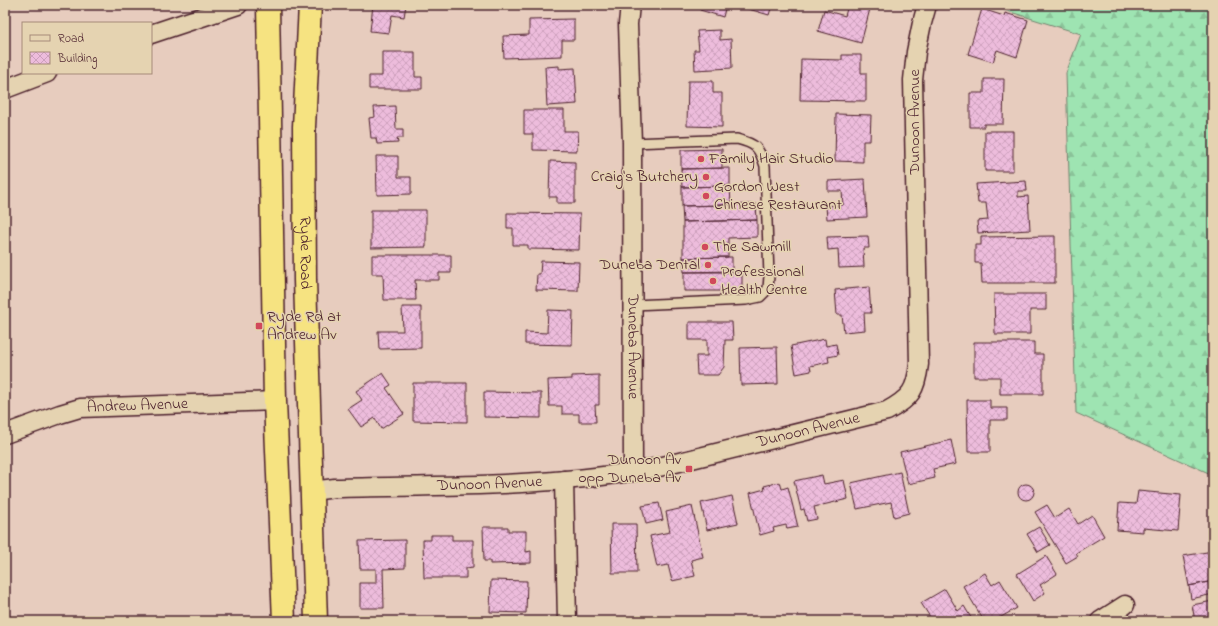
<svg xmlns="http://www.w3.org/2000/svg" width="1218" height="626" viewBox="0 0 1218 626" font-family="'Indie Flower',sans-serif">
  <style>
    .forest { fill: url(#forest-firs); stroke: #74826e }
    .building { fill: url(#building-cross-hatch); stroke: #4a1f2b }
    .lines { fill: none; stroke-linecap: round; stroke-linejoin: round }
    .lane-casing { stroke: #4a1f2b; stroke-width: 12 }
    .street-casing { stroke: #4a1f2b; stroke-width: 21 }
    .highway-casing { stroke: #4a1f2b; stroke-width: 25 }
    .lane { stroke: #e5d3b1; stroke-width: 9 }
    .street { stroke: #e5d3b1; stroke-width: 18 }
    .highway { stroke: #f6e381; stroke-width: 22 }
    .poi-dot { fill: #d1495b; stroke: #e5d3b1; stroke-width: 1.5 }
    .labels { text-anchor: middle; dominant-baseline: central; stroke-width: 3; stroke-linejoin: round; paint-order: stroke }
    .street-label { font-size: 16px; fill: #4a1f2b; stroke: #e5d3b1 }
    .poi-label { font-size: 16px; fill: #4a1f2b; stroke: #e5d3b1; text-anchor: start }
  </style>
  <defs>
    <pattern id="forest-firs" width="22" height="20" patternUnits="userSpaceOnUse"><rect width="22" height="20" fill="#9ee4b2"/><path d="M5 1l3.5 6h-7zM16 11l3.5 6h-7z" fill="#8ac399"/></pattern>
    <pattern id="building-cross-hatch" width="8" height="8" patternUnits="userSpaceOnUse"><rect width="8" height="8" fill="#edbcdc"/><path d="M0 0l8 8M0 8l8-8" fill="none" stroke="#cda1bd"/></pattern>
  </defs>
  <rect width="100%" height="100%" fill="#e7ccbe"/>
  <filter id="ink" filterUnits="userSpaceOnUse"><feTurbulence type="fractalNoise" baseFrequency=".025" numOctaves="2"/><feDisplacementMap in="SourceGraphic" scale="8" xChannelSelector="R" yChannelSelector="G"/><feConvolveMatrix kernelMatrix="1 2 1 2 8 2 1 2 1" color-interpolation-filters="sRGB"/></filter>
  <g filter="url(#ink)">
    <!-- forest -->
    <path class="forest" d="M988,5H1213V475L1076,413L1066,73L1081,34Z"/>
    <!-- building -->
    <path class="building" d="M373,5H406L404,17L392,15L389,33L370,31Z
      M702,5H726L723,17L700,10Z
      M735,5H772L769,15Z
      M848,5H871L861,43L818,31L824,10L845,16Z
      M982,9L1004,16L1005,13L1028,20L1017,57L997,50L993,62L968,54Z
      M574,19V40H562V56L504,58L503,36L529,35V20Z
      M720,30V40L731,39L732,68L695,70L694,50H699L697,31Z
      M382,52H415V77H422V89H369V76H382Z
      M842,55H861V73H866V101L800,100L801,59L842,60Z
      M559,66V69L575,68L577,104L547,106L545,67Z
      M984,79H1004L1003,124H984V127H970V93H984Z
      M688,81H713V93H722V127L687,126Z
      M395,106L396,129H403V138H397L398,143L377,144L376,138H371L369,118L375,117L374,107Z
      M524,110H564V131H578L577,151L533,150V134H524Z
      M836,114L871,115L870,141H863V162L835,161Z
      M985,131H1013V171H985Z
      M722,149V168L681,169V150Z
      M376,156H398V177H411V194L377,195Z
      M550,161L575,162V203H557V197H549Z
      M730,168V186L682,187L681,169Z
      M865,179L867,217L827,219L826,206L843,205L842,191H828V181Z
      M1026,181L1027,191H1018V197L1028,196L1030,230L978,233L977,221L988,220L986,203H978L976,184Z
      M730,186L731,205L682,206V187Z
      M756,204L757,220L683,222L682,206Z
      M371,210H426V247L371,248Z
      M507,213L580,214L579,250L528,249V245H513V228H507Z
      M757,220V237L728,238V257L683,258V222Z
      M868,236L869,248H863L864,267L839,268L838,249L828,250L827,237Z
      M1055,236V283H982L981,263H975V245H981V237Z
      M372,255H451V273H439V280H415L416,300H384L383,274H372Z
      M728,257H732V271L684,272L683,258Z
      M541,261L579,262L578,291L536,290L537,274H540Z
      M684,272H742V291H684Z
      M869,287L871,313H864L865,330L844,332L842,315H837L835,290Z
      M994,294H1046V310H1030V334H995Z
      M402,307H421V348L379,349L378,331H403Z
      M548,310L573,311L572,345L525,344V332L547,333Z
      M689,322H732L733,340H725L724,367L718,375H697L696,356H707V340H689Z
      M825,339L826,346L836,344L838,355L828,357L829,362L810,366L811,371L796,374L791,346Z
      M974,342H1034V354H1043V394H1000V377H974Z
      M777,347L778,384L741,385L740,348Z
      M383,373L391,385L386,388L404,414L381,429L375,418L361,427L348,409L362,400L356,391Z
      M599,375V405H595L596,422H579V414H562V406H549L548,380L572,379V376Z
      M413,383H467V422L413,421Z
      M484,392L541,393V418L484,417Z
      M967,400H990V408H1007V420H990V452H968Z
      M951,440L956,464L933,469L935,478L908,484L900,452Z
      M900,472L909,513L894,517L891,502L857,509L851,483Z
      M822,475L824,484L844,480L848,499L814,507L817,519L807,521L804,509L801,510L794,481Z
      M780,482L782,489L788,487L798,527L787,529L786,525L773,528L774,531L760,535L750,493L765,489L764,486Z
      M1018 492a8 8 0 1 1 16 0a8 8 0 1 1-16 0Z
      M1138,491L1181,495L1178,531L1143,528V532L1117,530L1119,503L1136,504Z
      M732,496L738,523L707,530L701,503Z
      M659,503L663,520L646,524L642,506Z
      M1047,505L1055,518L1069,509L1078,524L1092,515L1104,536L1076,553L1078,556L1066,563L1035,512Z
      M692,506L703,557L691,560L695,576L672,581L668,565L657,567L650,536L670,532L666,512Z
      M611,524H636L637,573H612Z
      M483,527H508V531H526V552L531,551V563L490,564V561H484Z
      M1039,527L1050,545L1038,552L1027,534Z
      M431,535H452V540H473V567L466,568V578H424L423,540H431Z
      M405,540V568L383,569L384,608H360V583H376V569H360L359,541Z
      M1213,551V581L1189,586L1183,556Z
      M1046,556L1057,574L1040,585L1045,593L1033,601L1017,574Z
      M985,573L992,585L1000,580L1017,608L994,621H984L963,586Z
      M491,580L527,581L526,613L490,612Z
      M1213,581V594L1191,599L1189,586Z
      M945,589L958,611L964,606L973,621H931L932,620L921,603Z
      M1213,601V621H1195L1192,605Z"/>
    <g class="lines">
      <!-- lane casing -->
      <g class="lane-casing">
        <path id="lane" d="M632,143L737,139C756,144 759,147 765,166L769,276L768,289L760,297L746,300L633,305"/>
      </g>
      <!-- street casing -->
      <g class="street-casing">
        <g id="street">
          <path id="s1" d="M630,5L628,24L632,143L633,472"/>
          <path d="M151,34L238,5"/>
          <path d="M5,89L47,73"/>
          <path id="s2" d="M5,434L60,414L80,408L275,401"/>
          <path d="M564,480L567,621"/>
          <path id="s3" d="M312,491L335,488C443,485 553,488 659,467L887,411C911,398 916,390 919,364L913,80L916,52L922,23L927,5"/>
          <path d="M1100,621L1125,605"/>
        </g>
      </g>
      <!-- highway casing -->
      <g class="highway-casing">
        <g id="highway">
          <path d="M268,5L275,401L284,621"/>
          <path id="s4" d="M310,5L304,127L305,280L316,621"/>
        </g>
      </g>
      <!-- lane -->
      <use href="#lane" class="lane"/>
      <!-- street -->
      <use href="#street" class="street"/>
      <!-- highway -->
      <use href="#highway" class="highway"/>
    </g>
  </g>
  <!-- markers -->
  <g class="poi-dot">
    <circle cx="701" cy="159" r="4"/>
    <circle cx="706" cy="177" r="4"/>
    <circle cx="706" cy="196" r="4"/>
    <circle cx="705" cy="247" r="4"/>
    <circle cx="708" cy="265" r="4"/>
    <circle cx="713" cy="281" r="4"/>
    <rect x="255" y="322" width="8" height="8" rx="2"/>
    <rect x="685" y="465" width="8" height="8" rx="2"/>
  </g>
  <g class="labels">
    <!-- street labels -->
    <g class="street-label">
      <text transform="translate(915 122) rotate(-90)">Dunoon Avenue</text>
      <text stroke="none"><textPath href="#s4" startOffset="248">Ryde Road</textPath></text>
      <text stroke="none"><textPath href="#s1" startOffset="342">Duneba Avenue</textPath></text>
      <text stroke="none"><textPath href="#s2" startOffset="137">Andrew Avenue</textPath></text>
      <text stroke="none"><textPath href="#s3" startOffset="502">Dunoon Avenue</textPath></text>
      <text stroke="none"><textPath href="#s3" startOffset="178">Dunoon Avenue</textPath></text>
    </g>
    <!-- poi labels -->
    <g class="poi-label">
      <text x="709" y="159">Family Hair Studio</text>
      <text x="698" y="177" text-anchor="end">Craig's Butchery</text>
      <text x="714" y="187">Gordon West<tspan x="714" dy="18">Chinese Restaurant</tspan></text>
      <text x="713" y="247">The Sawmill</text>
      <text x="700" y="265" text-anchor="end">Duneba Dental</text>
      <text x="721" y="272">Professional<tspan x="721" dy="18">Health Centre</tspan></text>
      <text x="267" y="317">Ryde Rd at<tspan x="267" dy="18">Andrew Av</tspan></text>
      <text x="681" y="460" text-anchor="end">Dunoon Av<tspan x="681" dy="18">opp Duneba Av</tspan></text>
    </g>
  </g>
  <!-- margin -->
  <rect width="1218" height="626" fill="none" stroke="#e5d3b1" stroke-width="20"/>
  <rect x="10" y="10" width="1198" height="606" fill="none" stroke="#4a1f2b" stroke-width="1.5" filter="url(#ink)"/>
  <!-- legend -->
  <rect x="22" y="22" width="130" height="52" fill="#e5d3b1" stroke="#a78b7b"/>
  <rect x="30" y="35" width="20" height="6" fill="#e5d3b1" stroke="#a78b7b"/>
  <text x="58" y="42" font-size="12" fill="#4a1f2b">Road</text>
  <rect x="30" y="52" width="20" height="12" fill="url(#building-cross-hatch)" stroke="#a78b7b"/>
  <text x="58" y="62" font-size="12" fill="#4a1f2b">Building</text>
</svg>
